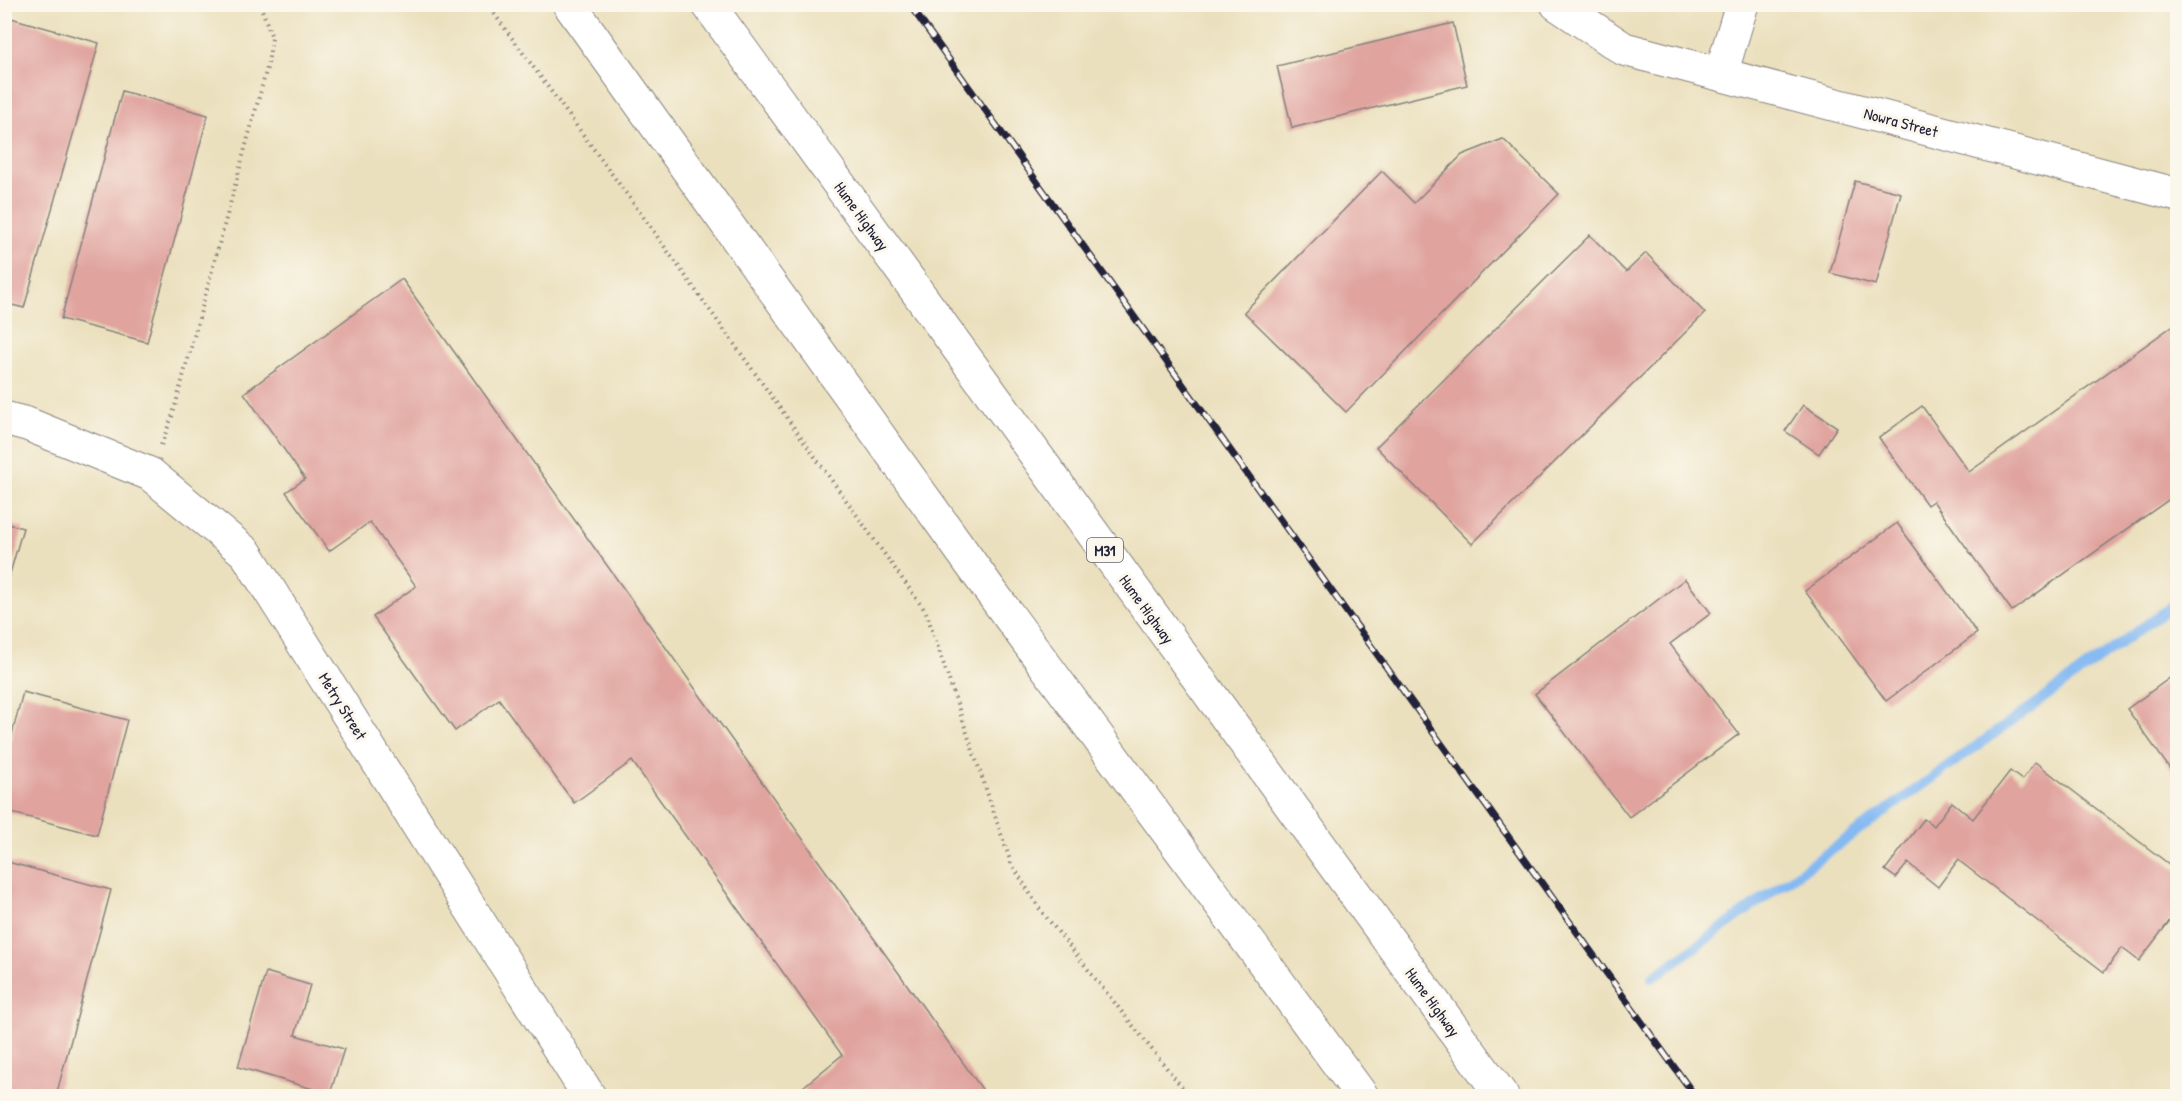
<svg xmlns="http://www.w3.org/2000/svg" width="2182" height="1101" viewBox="0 0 2182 1101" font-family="'Patrick Hand',sans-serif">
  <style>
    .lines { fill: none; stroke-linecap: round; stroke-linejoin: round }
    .stream { stroke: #84b9f2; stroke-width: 10 }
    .building { fill: #e0a39e }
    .minor-casing { stroke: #86817c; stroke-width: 35 }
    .motorway-casing { stroke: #86817c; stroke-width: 35 }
    .path { stroke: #86817c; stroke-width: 4; stroke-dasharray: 1.5 4.5; stroke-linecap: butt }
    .minor { stroke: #fff; stroke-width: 33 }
    .motorway { stroke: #fff; stroke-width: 33 }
    .rail-casing { stroke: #22223b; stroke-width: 7 }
    .rail { stroke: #fbf7ec; stroke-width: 4.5; stroke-dasharray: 14; stroke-linecap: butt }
    .labels { text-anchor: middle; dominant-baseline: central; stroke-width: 6; stroke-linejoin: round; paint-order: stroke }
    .shield { fill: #fbf7ec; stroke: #636270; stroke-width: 1.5 }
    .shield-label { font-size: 15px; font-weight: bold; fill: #22223b }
    .street-label { font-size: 16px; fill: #22223b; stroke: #fbf7ec }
  </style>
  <rect width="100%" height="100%" fill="#fbf7ec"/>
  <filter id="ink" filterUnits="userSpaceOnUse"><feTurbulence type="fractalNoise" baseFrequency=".0167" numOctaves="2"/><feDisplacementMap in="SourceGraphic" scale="12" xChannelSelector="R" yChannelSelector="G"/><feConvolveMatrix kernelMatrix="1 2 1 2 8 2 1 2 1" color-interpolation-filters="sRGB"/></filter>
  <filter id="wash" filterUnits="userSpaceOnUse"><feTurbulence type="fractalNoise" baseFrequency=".008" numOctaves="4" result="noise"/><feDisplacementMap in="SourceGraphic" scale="24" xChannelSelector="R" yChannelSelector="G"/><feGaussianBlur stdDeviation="1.35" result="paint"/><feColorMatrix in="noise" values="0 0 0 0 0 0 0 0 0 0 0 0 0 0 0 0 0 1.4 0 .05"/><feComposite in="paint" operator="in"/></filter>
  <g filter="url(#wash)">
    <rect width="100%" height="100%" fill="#ebe0be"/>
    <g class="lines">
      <!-- stream -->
      <path class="stream" d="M1652,978L2178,602"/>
    </g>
    <g id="blocks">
      <!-- building -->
      <path class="building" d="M4,16L99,43L24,308L4,303Z
        M1453,23L1467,85L1292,128L1277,66Z
        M122,91L208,115L147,342L61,319Z
        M1503,139L1559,194L1346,412L1244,312L1382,171L1414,203L1462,155Z
        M1855,181L1901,193L1876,285L1830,273Z
        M1590,235L1626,272L1646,253L1705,313L1472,544L1376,447Z
        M402,279L918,1000L987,1096H810L803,1087L842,1055L632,761L574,803L499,699L455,731L373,617L416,586L370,522L329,551L286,492L305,479L244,393Z
        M2178,322V493L2012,611L1933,501L1927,505L1879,438L1922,406L1969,472Z
        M1803,405L1837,427L1819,454L1785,431Z
        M4,523L23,528L5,591L4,590Z
        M1897,523L1977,633L1886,701L1805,591Z
        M1685,579L1711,613L1670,644L1739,734L1629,817L1535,694Z
        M2178,672V780L2127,709Z
        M23,692L127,720L97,835L4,811V765Z
        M2035,762L2178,871V910L2139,961L2122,948L2104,972L1958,860L1938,887L1908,863L1896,878L1885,870L1924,819L1934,826L1952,802L1973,819L2010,771L2022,780Z
        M4,861L111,890L56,1096H4Z
        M266,972L310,985L295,1035L344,1049L330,1094L238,1067Z"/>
    </g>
  </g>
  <g filter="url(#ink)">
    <use href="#blocks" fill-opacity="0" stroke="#86817c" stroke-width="1.5"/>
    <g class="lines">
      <!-- minor casing -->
      <g class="minor-casing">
        <path id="minor" d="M1557,4L1624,49L2178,195
          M1721,74L1742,4
          M4,418L27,424L150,474L246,553L589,1096"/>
      </g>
      <!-- motorway casing -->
      <g class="motorway-casing">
        <path id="motorway" d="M569,4L989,589L1362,1096
          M708,4L1502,1096"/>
      </g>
      <!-- path -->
      <path class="path" d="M487,4L631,200L926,612L1011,863L1039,908L1189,1096
        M161,445L173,414L268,64L272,38L260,4"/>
      <!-- minor -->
      <use href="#minor" class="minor"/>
      <!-- motorway -->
      <use href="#motorway" class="motorway"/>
      <!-- rail casing -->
      <g class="rail-casing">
        <path id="rail" d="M909,4L1695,1096"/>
      </g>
      <!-- rail -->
      <use href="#rail" class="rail"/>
    </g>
  </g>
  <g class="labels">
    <!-- shield labels -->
    <rect class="shield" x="1087" y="538" width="36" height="24" rx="4.5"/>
    <g class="shield-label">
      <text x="1105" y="550">M31</text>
    </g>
    <!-- street labels -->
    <g class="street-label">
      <text transform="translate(1901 122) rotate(15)">Nowra Street</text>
      <text transform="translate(862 216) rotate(54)">Hume Highway</text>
      <text transform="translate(1147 609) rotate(54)">Hume Highway</text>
      <text transform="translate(343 706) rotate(58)">Metry Street</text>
      <text transform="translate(1433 1002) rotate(54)">Hume Highway</text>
    </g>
  </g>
  <!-- margin -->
  <rect width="2182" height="1101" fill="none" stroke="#fbf7ec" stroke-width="24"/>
</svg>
